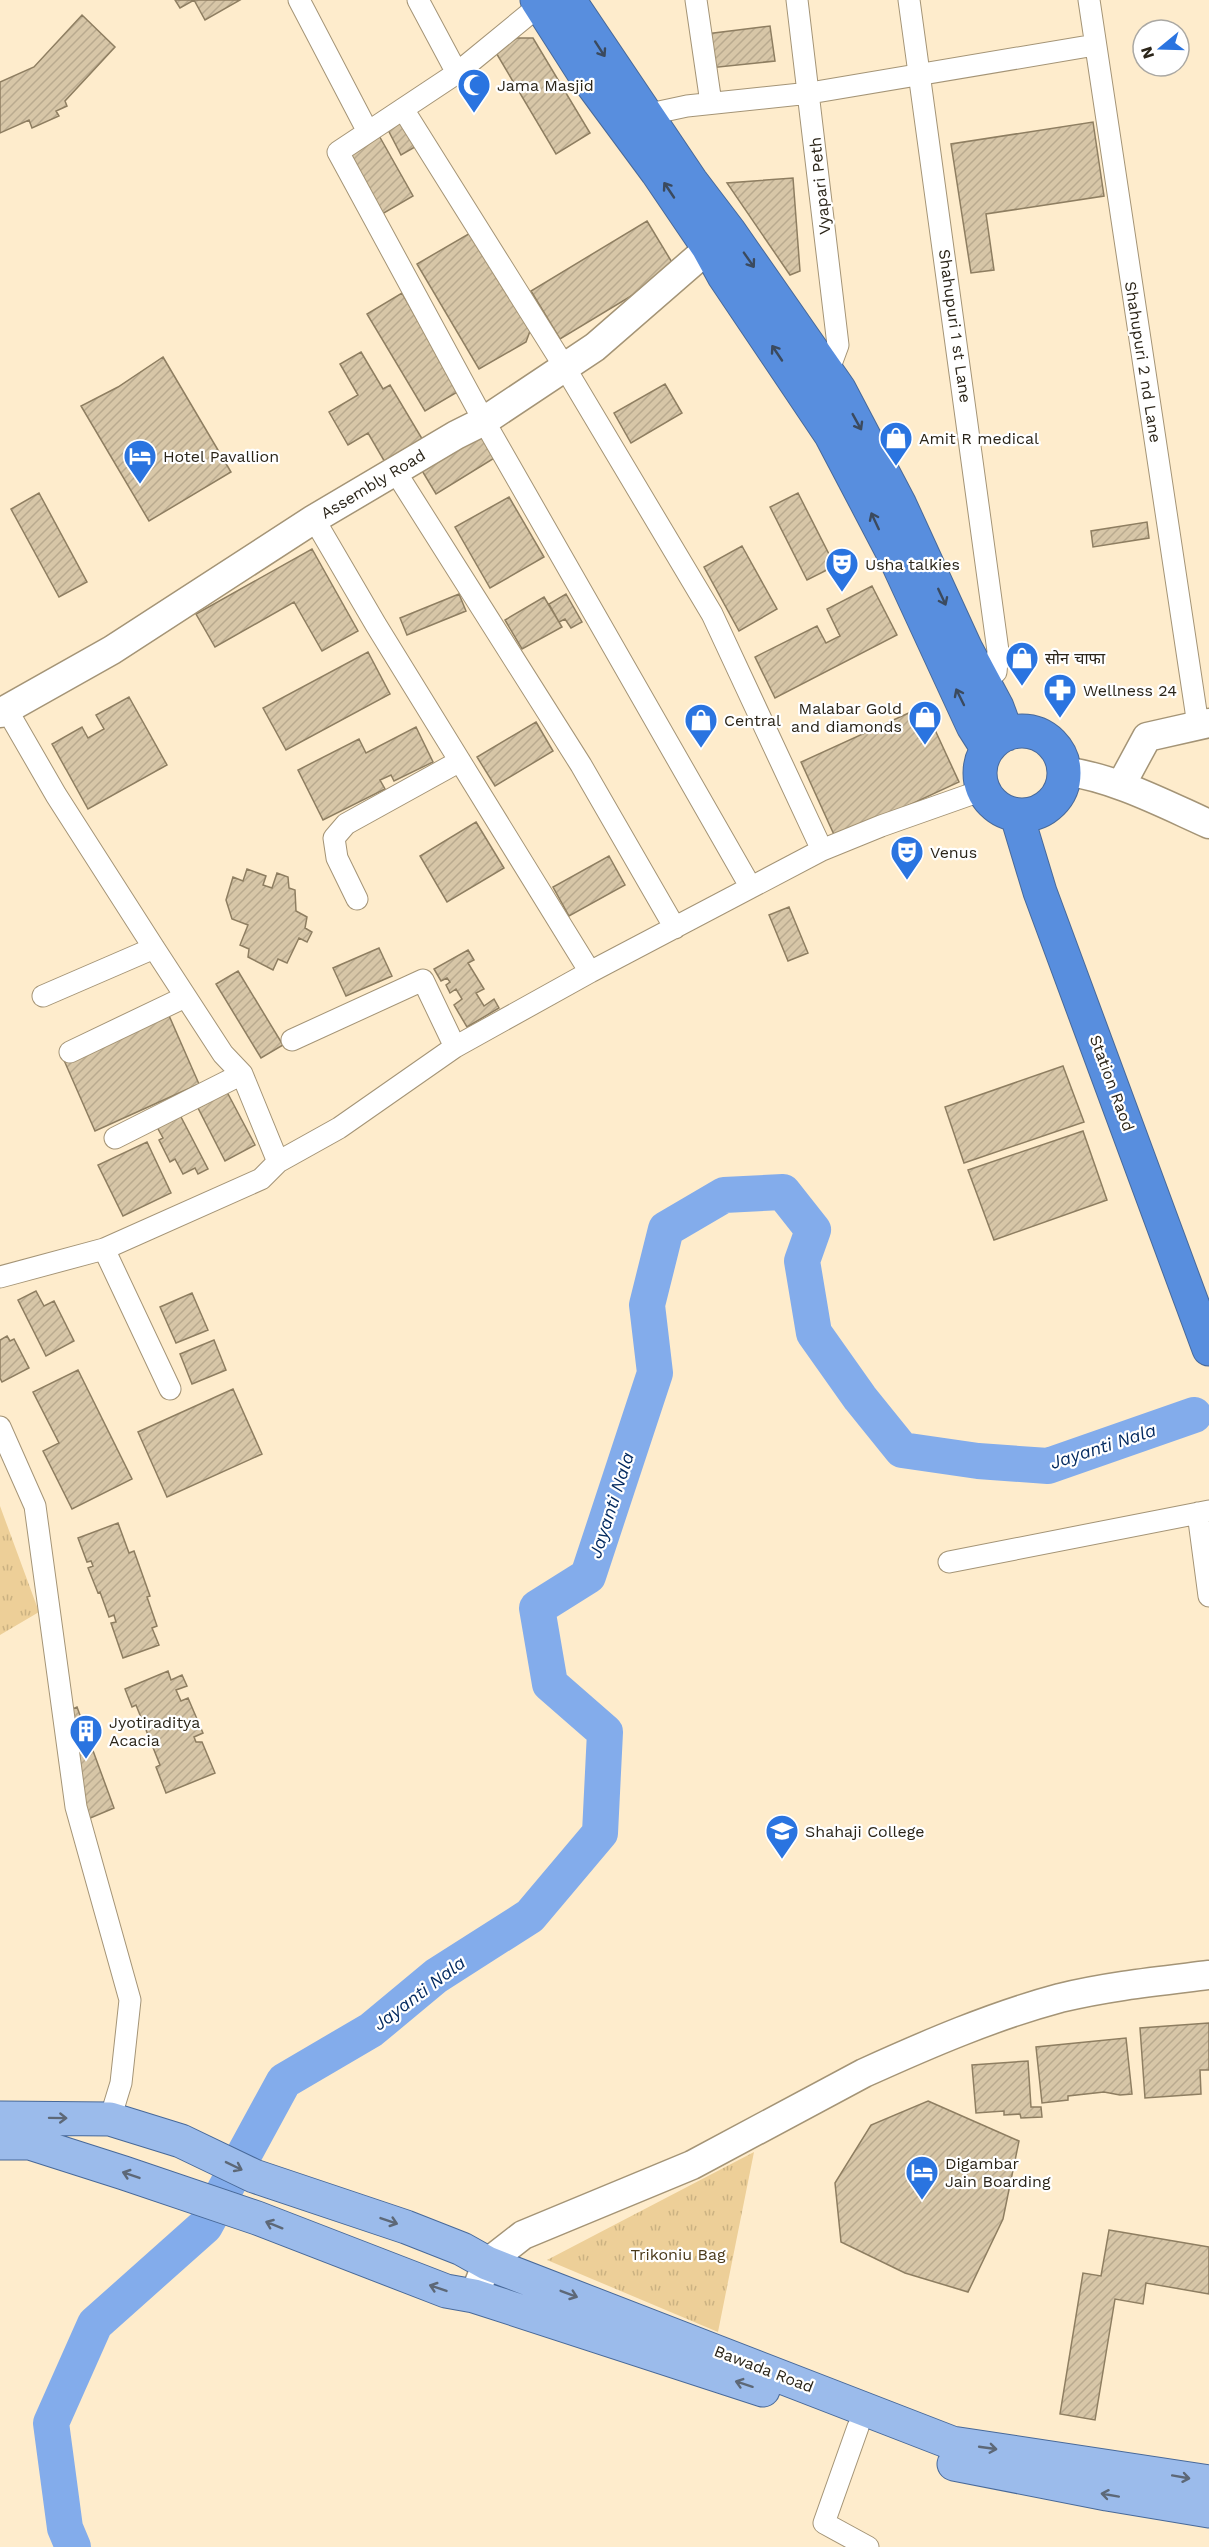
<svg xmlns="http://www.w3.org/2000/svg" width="1209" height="2547" viewBox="0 0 1209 2547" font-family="'Work Sans','Noto Sans Devanagari',sans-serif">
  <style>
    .park { fill: url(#park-tufts) }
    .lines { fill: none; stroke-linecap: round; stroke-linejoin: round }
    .river { stroke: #83aceb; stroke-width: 36 }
    .building { fill: url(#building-hatch); stroke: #8e7e61; stroke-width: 1.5 }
    .street-casing { stroke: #a49476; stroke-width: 23 }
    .secondary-casing { stroke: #a49476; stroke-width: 31 }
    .primary-casing { stroke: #486999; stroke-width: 35 }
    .highway-casing { stroke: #486999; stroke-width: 35 }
    .street { stroke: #fff; stroke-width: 21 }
    .secondary { stroke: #fff; stroke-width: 28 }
    .primary { stroke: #9bbbeb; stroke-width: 33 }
    .highway { stroke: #588ede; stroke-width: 33 }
    .oneway { stroke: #3b4a5e }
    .oneway2 { stroke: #5d6877 }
    .labels { text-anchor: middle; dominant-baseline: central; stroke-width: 4.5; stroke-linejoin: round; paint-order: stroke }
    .poi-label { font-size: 16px; fill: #2b2519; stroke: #fff; text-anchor: start }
    .street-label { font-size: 16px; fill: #2b2519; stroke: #fff }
    .park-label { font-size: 16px; fill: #4b3a1a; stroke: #fff }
    .water-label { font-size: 18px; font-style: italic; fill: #032a60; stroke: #fff }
  </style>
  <defs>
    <pattern id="park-tufts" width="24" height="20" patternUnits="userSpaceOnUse" patternTransform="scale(1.5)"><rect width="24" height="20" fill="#edcf98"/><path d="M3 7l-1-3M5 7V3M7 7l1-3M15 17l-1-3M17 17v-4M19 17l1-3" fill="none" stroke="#cbb282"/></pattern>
    <pattern id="building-hatch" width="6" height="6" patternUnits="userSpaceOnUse" patternTransform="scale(1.5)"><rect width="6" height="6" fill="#d7c6a7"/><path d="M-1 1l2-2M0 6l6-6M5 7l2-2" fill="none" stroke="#b9aa8f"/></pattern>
  </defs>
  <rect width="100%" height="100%" fill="#feeccc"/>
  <!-- park -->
  <path class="park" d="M0,1506L39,1612L0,1635Z
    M754,2152L718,2332L547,2260Z"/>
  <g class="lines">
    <!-- river -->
    <path class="river" d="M73,2547L65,2528L51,2423L95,2324L205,2226L284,2081L371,2030L436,1976L530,1916L600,1833L605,1732L550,1684L537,1608L588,1576L655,1373L647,1305L666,1229L724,1195L783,1192L813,1230L802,1261L814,1333L860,1398L902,1450L978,1461L1048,1466L1194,1415"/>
  </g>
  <!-- building -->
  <path class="building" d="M175,0H240L205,20L194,0L180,8Z
    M82,15L115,47L65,101L67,106L56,111L59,116L32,128L29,120L0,133V82L34,67Z
    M770,26L775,61L709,68L706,34Z
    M517,38H533L590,133L556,154L495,51Z
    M399,116L415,147L401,155L385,124Z
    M1093,122L1104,196L986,214L994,270L971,273L951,144Z
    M377,132L413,196L377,217L341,153Z
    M793,178L800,271L790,275L727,183Z
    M647,221L676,269L560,339L531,291Z
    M472,232L530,331L526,342L479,369L417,264Z
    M402,293L459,391L425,411L367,314Z
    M361,352L383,389L390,385L424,442L386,464L368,433L348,445L329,412L358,395L340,364Z
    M163,357L231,472L149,521L81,406L118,387Z
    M665,384L682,413L631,443L614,413Z
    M481,433L496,457L436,494L421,469Z
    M39,493L87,582L59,597L11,509Z
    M798,493L835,566L807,580L770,507Z
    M509,497L544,557L490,588L455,527Z
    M1147,522L1149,538L1093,547L1091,531Z
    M742,546L777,609L739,631L704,567Z
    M312,549L358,631L322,651L294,602L215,647L196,614Z
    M872,586L897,635L775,698L755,657L817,626L826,643L840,636L827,609Z
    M459,594L466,611L407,635L400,618Z
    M566,594L582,622L571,628L565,619L559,622L549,604Z
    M544,597L562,627L522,649L505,620Z
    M368,652L390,694L286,750L263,708Z
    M129,697L167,765L88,809L52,744L82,727L88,738L104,729L96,715Z
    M924,706L959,782L836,839L801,762Z
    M536,722L553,751L495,786L477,757Z
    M416,727L433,762L394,781L391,775L380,780L385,789L323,820L298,770L359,739L366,753Z
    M476,822L504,868L447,902L420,856Z
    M609,856L625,885L569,916L553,887Z
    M247,869L266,876L263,885L272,888L277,873L288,877L289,888L295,890L296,911L307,917L305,928L312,932L307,942L299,938L287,963L278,959L273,970L248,957L249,949L240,945L248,925L232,919L226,900L233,877L243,881Z
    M789,907L808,953L788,961L769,915Z
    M379,948L392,976L346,996L333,968Z
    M468,950L474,960L468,963L484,989L476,993L484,1006L494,999L499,1008L467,1027L454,1005L462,999L456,989L450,993L446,985L450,982L447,978L441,981L434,969Z
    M238,971L283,1045L261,1058L216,984Z
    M167,1011L199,1084L95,1131L63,1058Z
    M1063,1066L1084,1122L964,1163L945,1107Z
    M227,1092L255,1145L225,1161L198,1108Z
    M180,1115L208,1169L198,1174L195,1168L183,1174L175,1159L170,1162L159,1140L163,1138L157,1127Z
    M1083,1131L1107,1200L994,1240L968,1170Z
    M147,1142L171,1193L123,1216L98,1165Z
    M36,1291L44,1306L54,1301L74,1341L46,1356L18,1300Z
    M192,1293L208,1330L176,1343L160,1307Z
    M7,1336L10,1341L14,1339L29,1368L2,1382L0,1378V1340Z
    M214,1340L226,1370L192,1384L180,1354Z
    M78,1370L132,1479L72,1509L43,1451L59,1443L33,1392Z
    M233,1389L262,1454L167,1497L138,1432Z
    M118,1523L129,1553L134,1551L150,1596L147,1597L157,1626L152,1628L159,1645L123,1658L111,1623L116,1622L114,1615L109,1617L100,1592L98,1593L88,1568L93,1566L91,1561L87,1562L78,1538Z
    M168,1671L171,1680L182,1675L187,1686L176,1690L181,1701L188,1698L203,1733L194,1737L196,1742H202L215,1773L166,1793L156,1767L160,1765L136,1705L132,1707L125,1689Z
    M77,1707L114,1808L88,1819L66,1712Z
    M1209,2023V2070H1200L1201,2094L1145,2098L1140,2028Z
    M1126,2038L1132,2094L1120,2095L1104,2092L1068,2096V2100L1042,2103L1036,2047Z
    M1028,2061L1031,2107H1041L1042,2117L1021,2118L1020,2114L1004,2115V2111L976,2113L972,2065Z
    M928,2101L1019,2141L1003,2219L968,2292L905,2273L841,2242L835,2183L871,2125Z
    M1109,2230L1209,2247V2294L1146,2283L1143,2304L1115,2299L1095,2420L1060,2414L1083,2273L1101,2276Z"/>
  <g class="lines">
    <!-- street casing -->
    <g class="street-casing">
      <path id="street" d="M299,0L368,132
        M418,0L457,73
        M546,0L457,73L338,152L484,421L750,886
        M696,0L711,103
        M797,0L838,345L828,372
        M909,0L998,651L996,672L983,683
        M1089,0L1198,725
        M403,109L564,366L712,614L822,850
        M645,115L687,106L810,93L1095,45
        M395,471L581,765L675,928
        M314,519L376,625L590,972L822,850L881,826L983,790
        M357,899L337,858L334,838L346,824L460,761
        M43,996L154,948
        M292,1040L423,980L455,1047L590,972
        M70,1052L185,997
        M115,1138L242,1074
        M278,1162L339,1128L455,1047
        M104,1249L170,1389
        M0,1277L104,1249L261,1179L278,1162L242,1074L223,1054L154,948L56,795L7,710
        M0,1427L35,1506L76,1807L130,2000L121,2083L110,2119
        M1198,1513L1209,1596
        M949,1562L1209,1511
        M858,2427L824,2523L868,2547"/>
    </g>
    <!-- secondary casing -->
    <g class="secondary-casing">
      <path id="secondary" d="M0,713L112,650L314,519L456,435L484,421L595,347L725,234
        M1064,771C1115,778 1162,803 1209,824
        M1121,785L1147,737L1209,723
        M474,2296L487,2263L523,2235L692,2165L864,2073C928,2044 993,2016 1060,1998C1109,1986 1160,1981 1209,1975"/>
    </g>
    <!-- primary casing -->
    <g class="primary-casing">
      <path id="primary" d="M0,2118L110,2119L181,2141L254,2176L406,2227L462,2249L487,2263L952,2443L1209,2482
        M0,2143H30L124,2173L257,2218L446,2291L474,2296L763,2390
        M954,2464L1107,2494L1209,2511"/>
    </g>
    <!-- highway casing -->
    <g class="highway-casing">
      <path id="highway" d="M537,0L583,72L657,172L708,247L724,276L831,435L894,555L973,726L987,748
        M569,0L691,181L729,231L839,389L900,505L966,649L997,707L1007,734
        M980 773a42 42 0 1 1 84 0a42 42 0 1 1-84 0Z
        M1017,816L1040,892L1209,1349"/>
    </g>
    <!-- street -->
    <use href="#street" class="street"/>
    <!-- secondary -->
    <use href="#secondary" class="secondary"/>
    <!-- primary -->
    <use href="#primary" class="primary"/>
    <!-- highway -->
    <use href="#highway" class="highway"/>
  </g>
  <!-- one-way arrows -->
  <defs><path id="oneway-shaft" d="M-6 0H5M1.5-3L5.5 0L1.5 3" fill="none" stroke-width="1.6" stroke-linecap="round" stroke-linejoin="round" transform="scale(1.5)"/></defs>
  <g class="oneway">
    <use href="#oneway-shaft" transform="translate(600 49) rotate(57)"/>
    <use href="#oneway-shaft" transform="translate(669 190) rotate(-124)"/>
    <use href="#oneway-shaft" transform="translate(749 260) rotate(55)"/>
    <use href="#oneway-shaft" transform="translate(777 353) rotate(-124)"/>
    <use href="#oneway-shaft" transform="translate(857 422) rotate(61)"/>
    <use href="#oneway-shaft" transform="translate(875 521) rotate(-115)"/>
    <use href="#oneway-shaft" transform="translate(942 597) rotate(65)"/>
    <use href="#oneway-shaft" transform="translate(960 697) rotate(-116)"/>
  </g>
  <g class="oneway2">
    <use href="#oneway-shaft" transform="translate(58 2118) rotate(1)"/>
    <use href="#oneway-shaft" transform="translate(234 2166) rotate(26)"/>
    <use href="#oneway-shaft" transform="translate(131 2175) rotate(-161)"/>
    <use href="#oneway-shaft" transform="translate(389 2221) rotate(19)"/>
    <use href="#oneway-shaft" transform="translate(274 2225) rotate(-158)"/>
    <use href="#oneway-shaft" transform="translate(438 2288) rotate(-161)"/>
    <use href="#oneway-shaft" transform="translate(569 2294) rotate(21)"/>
    <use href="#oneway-shaft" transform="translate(744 2384) rotate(-162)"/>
    <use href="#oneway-shaft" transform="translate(988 2448) rotate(8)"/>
    <use href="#oneway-shaft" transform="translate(1181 2477) rotate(10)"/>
    <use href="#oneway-shaft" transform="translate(1110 2495) rotate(-170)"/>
  </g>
  <!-- icons -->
  <defs>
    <g id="mosque-pin" transform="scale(1.725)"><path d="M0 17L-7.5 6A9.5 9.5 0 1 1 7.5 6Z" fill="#2a74e0" stroke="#fff"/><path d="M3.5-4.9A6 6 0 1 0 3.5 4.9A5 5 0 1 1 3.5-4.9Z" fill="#fff"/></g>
    <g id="shop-pin" transform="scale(1.725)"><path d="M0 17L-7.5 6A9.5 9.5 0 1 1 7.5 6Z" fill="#2a74e0" stroke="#fff"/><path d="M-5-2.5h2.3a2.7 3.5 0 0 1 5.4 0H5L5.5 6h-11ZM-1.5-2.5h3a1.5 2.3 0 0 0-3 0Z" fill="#fff"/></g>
    <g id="hotel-pin" transform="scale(1.725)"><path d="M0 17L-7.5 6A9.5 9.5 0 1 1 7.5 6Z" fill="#2a74e0" stroke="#fff"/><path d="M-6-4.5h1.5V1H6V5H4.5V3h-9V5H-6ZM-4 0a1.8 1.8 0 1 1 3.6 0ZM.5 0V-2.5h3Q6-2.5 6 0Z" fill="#fff"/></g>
    <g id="theatre-pin" transform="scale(1.725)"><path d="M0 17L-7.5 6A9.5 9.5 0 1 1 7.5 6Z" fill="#2a74e0" stroke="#fff"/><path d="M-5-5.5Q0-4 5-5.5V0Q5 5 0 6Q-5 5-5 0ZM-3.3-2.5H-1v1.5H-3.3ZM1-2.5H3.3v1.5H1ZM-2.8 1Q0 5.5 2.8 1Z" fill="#fff"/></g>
    <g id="pharmacy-pin" transform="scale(1.725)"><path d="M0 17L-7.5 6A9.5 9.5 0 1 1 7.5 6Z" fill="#2a74e0" stroke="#fff"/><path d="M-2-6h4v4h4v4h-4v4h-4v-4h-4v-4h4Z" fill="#fff"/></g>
    <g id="building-pin" transform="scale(1.725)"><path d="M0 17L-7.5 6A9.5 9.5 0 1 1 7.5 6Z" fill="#2a74e0" stroke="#fff"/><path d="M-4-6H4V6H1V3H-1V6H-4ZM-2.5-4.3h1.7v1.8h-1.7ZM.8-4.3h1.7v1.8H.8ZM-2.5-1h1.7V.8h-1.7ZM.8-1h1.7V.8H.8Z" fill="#fff"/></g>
    <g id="university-pin" transform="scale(1.725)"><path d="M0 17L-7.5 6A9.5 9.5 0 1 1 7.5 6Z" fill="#2a74e0" stroke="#fff"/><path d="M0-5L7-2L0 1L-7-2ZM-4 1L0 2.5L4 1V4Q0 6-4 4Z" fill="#fff"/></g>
  </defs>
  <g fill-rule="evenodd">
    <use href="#mosque-pin" x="474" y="85"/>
    <use href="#shop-pin" x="896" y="438"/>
    <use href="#hotel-pin" x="140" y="456"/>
    <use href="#theatre-pin" x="842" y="564"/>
    <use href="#shop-pin" x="1022" y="658"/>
    <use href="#pharmacy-pin" x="1060" y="690"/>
    <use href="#shop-pin" x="925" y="717"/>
    <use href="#shop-pin" x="701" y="720"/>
    <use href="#theatre-pin" x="907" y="852"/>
    <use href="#building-pin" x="86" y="1731"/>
    <use href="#university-pin" x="782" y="1831"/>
    <use href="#hotel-pin" x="922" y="2172"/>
  </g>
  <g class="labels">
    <!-- poi labels -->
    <g class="poi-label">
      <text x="497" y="85">Jama Masjid</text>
      <text x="919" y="438">Amit R medical</text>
      <text x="163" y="456">Hotel Pavallion</text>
      <text x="865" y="564">Usha talkies</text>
      <text x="1045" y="658">सोन चाफा</text>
      <text x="1083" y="690">Wellness 24</text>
      <text x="902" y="708" text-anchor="end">Malabar Gold<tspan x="902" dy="18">and diamonds</tspan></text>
      <text x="724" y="720">Central</text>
      <text x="930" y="852">Venus</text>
      <text x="109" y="1722">Jyotiraditya<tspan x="109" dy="18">Acacia</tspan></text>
      <text x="805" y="1831">Shahaji College</text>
      <text x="945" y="2163">Digambar<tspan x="945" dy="18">Jain Boarding</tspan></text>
    </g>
    <!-- street labels -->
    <g class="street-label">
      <text transform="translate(820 186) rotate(-96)">Vyapari Peth</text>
      <text transform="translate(955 326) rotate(82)">Shahupuri 1 st Lane</text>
      <text transform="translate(1143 362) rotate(81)">Shahupuri 2 nd Lane</text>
      <text transform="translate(373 484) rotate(-31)">Assembly Road</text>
      <text transform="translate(1112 1083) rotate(70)">Station Raod</text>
      <text transform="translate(764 2369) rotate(21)">Bawada Road</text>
    </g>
    <!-- park labels -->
    <g class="park-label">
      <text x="678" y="2254">Trikoniu Bag</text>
    </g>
    <!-- water labels -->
    <g class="water-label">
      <text transform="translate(1103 1446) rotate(-18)">Jayanti Nala</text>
      <text transform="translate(611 1505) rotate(-72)">Jayanti Nala</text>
      <text transform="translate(419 1993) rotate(-37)">Jayanti Nala</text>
    </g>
  </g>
  <!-- north arrow -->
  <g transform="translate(1161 48) rotate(251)"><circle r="28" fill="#ffffff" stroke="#aaa8a3" stroke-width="1.5"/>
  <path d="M0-4.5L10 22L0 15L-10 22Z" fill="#2a74e0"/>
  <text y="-9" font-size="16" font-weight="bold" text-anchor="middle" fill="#2b2519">N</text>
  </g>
</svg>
